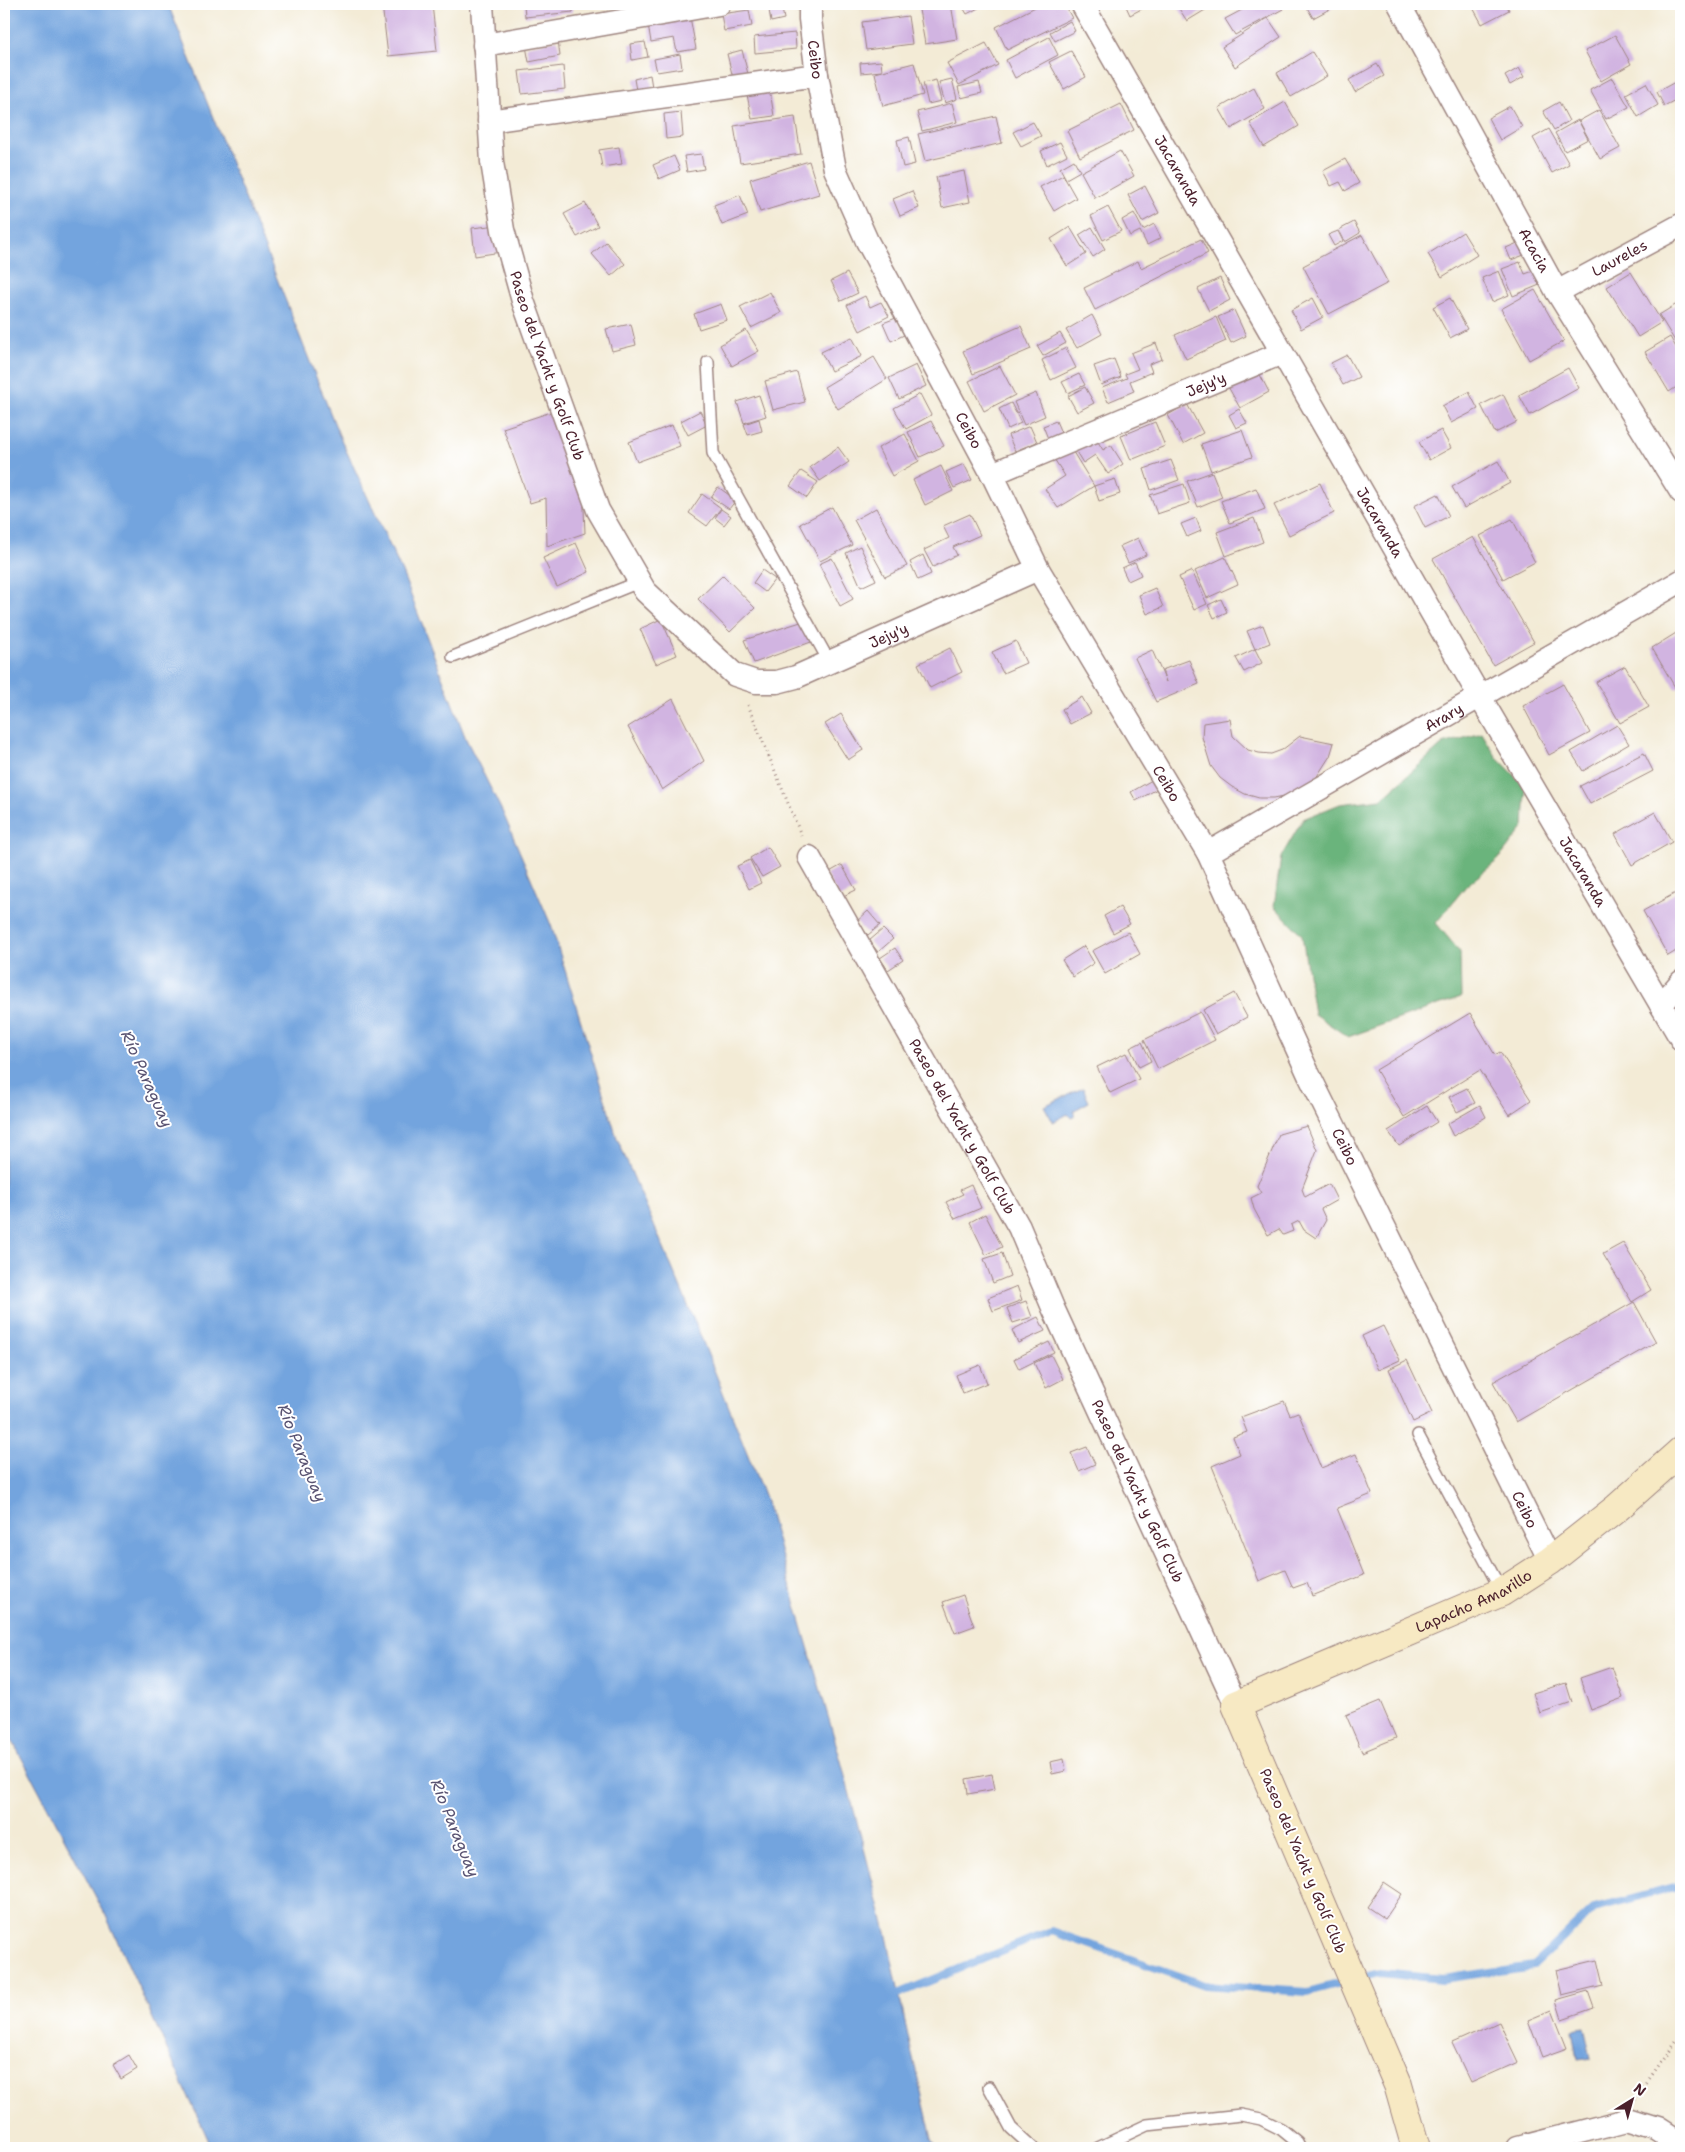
<svg xmlns="http://www.w3.org/2000/svg" width="1685" height="2152" viewBox="0 0 1685 2152" font-family="'Shantell Sans',sans-serif">
  <style>
    .forest { fill: #6bb47b; stroke: #5a6a53 }
    .water { fill: #73a4de; stroke: #5e6284 }
    .lines { fill: none; stroke-linecap: round; stroke-linejoin: round }
    .stream { stroke: #73a4de; stroke-width: 8 }
    .building { fill: #d1b4e1 }
    .lane-casing { stroke: #9e8580; stroke-width: 14 }
    .street-casing { stroke: #9e8580; stroke-width: 25 }
    .secondary-casing { stroke: #9e8580; stroke-width: 30 }
    .path { stroke: #9e8580; stroke-width: 3; stroke-dasharray: 1 4; stroke-linecap: butt }
    .lane { stroke: #fff; stroke-width: 11 }
    .street { stroke: #fff; stroke-width: 22 }
    .secondary { stroke: #f7e9c3; stroke-width: 28 }
    .labels { text-anchor: middle; dominant-baseline: central; stroke-width: 4; stroke-linejoin: round; paint-order: stroke }
    .street-label { font-size: 15px; fill: #4a1f2b; stroke: #fff }
    .water-label { font-size: 16px; font-style: italic; fill: #5a5473; stroke: #fff }
  </style>
  <rect width="100%" height="100%" fill="#fff"/>
  <filter id="ink" filterUnits="userSpaceOnUse"><feTurbulence type="fractalNoise" baseFrequency=".02" numOctaves="2"/><feDisplacementMap in="SourceGraphic" scale="10" xChannelSelector="R" yChannelSelector="G"/><feConvolveMatrix kernelMatrix="1 2 1 2 8 2 1 2 1" color-interpolation-filters="sRGB"/></filter>
  <filter id="wash" filterUnits="userSpaceOnUse"><feTurbulence type="fractalNoise" baseFrequency=".0096" numOctaves="4" result="noise"/><feDisplacementMap in="SourceGraphic" scale="20" xChannelSelector="R" yChannelSelector="G"/><feGaussianBlur stdDeviation="1.12" result="paint"/><feColorMatrix in="noise" values="0 0 0 0 0 0 0 0 0 0 0 0 0 0 0 0 0 1.4 0 .05"/><feComposite in="paint" operator="in"/></filter>
  <g filter="url(#wash)">
    <rect width="100%" height="100%" fill="#f3ebd6"/>
    <!-- forest -->
    <path class="forest" d="M1482,733L1496,756L1526,787L1524,827L1498,860L1466,886L1436,923L1460,952L1461,997L1348,1037L1314,1014L1302,935L1274,906L1281,857L1303,819L1340,804L1381,799L1443,744Z"/>
    <!-- water -->
    <path class="water" d="M4,4H168L339,435L402,572L466,739L503,813L551,925L617,1138L695,1322L765,1498L841,1761L887,1936L909,2041L932,2138L937,2148H212L106,1916L4,1725Z
      M1083,1088L1089,1102L1073,1111L1075,1116L1071,1118L1068,1114L1053,1122L1044,1106Z
      M1584,2027L1591,2058L1577,2060L1572,2029Z"/>
    <g class="lines">
      <!-- stream -->
      <path class="stream" d="M891,1997L1051,1931L1204,1985L1307,1992L1379,1973L1443,1979L1533,1966L1595,1908L1681,1885"/>
    </g>
    <g id="blocks">
      <!-- building -->
      <path class="building" d="M382,4H432L437,51L388,56Z
        M524,4H573V12L525,17Z
        M594,4H626V5L594,7Z
        M768,4H781L784,19L771,22Z
        M918,4H951L957,39L925,44Z
        M961,4H986L967,14Z
        M1041,4H1064L1072,18L1007,50L996,27Z
        M1125,4H1151L1130,15Z
        M1176,4H1215L1187,21Z
        M1253,4H1280L1283,9L1235,35L1225,19Z
        M1305,4H1339L1313,18Z
        M1471,4H1506L1509,10L1482,24Z
        M749,10L752,26L724,31L721,14Z
        M908,16L912,44L866,50L862,22Z
        M690,17L696,49L677,52L674,38L651,42L648,24Z
        M1268,18L1281,37L1235,67L1222,47Z
        M1070,21L1075,31L1055,41L1050,32Z
        M795,33L796,49L755,53L754,37Z
        M1615,35L1631,64L1601,81L1585,51Z
        M1049,37L1058,55L1015,78L1006,60Z
        M558,40L560,56L529,62L526,46Z
        M645,42L648,57L632,60L630,44Z
        M986,43L998,65L959,85L947,63Z
        M742,50L748,74L733,78L727,54Z
        M1071,51L1086,77L1064,89L1049,62Z
        M1312,52L1327,76L1291,97L1277,73Z
        M680,54L682,68L657,72L654,59Z
        M881,61L882,71L861,73L860,63Z
        M914,63L923,95L883,106L875,73Z
        M1377,64L1384,76L1355,92L1349,80Z
        M563,66L565,89L522,94L519,71Z
        M1519,68L1524,77L1510,85L1505,76Z
        M650,75L653,93L637,96L634,79Z
        M1612,78L1629,107L1606,119L1590,90Z
        M952,79L957,99L945,103L939,82Z
        M936,80L941,101L928,104L923,83Z
        M979,82L982,93L961,98L958,87Z
        M1675,82L1681,97L1664,106L1657,92Z
        M1646,83L1658,105L1638,117L1626,94Z
        M769,85L774,116L752,119L746,90Z
        M1254,88L1265,109L1231,129L1219,108Z
        M1285,102L1299,126L1264,147L1250,123Z
        M1559,102L1569,121L1554,130L1543,111Z
        M952,103L957,122L922,131L917,112Z
        M1121,104L1134,130L1080,157L1067,131Z
        M1510,106L1522,127L1500,140L1488,118Z
        M1599,110L1620,148L1600,159L1579,121Z
        M681,112L683,137L666,139L664,114Z
        M996,116L1002,143L925,161L918,134Z
        M795,117L801,154L740,163L734,126Z
        M1578,120L1588,139L1565,151L1555,133Z
        M1033,122L1041,136L1021,146L1013,132Z
        M1549,129L1569,164L1552,173L1533,138Z
        M909,137L915,164L903,167L897,140Z
        M1060,142L1067,155L1047,165L1041,151Z
        M619,147L622,164L602,167L599,150Z
        M1120,151L1134,176L1095,198L1081,172Z
        M701,154L704,169L687,172L684,156Z
        M674,156L680,170L659,179L653,165Z
        M1345,159L1359,183L1345,191L1340,182L1331,186L1323,171Z
        M1074,160L1080,171L1066,179L1060,168Z
        M809,161L819,194L760,212L750,179Z
        M964,171L970,202L942,208L936,177Z
        M1063,175L1076,198L1054,211L1040,187Z
        M1145,186L1159,213L1142,222L1128,195Z
        M912,191L919,208L900,216L893,199Z
        M740,195L748,215L722,225L714,205Z
        M585,203L598,226L577,237L564,214Z
        M1108,207L1121,231L1103,240L1091,216Z
        M1134,213L1143,230L1154,224L1161,238L1147,245L1140,231L1130,236L1122,220Z
        M1354,222L1360,233L1345,242L1339,230Z
        M498,225L501,252L475,256L472,228Z
        M1070,227L1086,254L1067,266L1051,239Z
        M1092,227L1105,249L1093,257L1079,235Z
        M1338,231L1343,241L1334,246L1328,235Z
        M1463,232L1477,255L1442,277L1428,254Z
        M1362,235L1388,283L1329,314L1303,266Z
        M1201,239L1208,253L1095,310L1084,288L1138,261L1141,268Z
        M1527,239L1532,252L1511,260L1506,248Z
        M606,242L625,264L611,276L592,254Z
        M1520,262L1525,274L1536,270L1542,284L1513,296L1502,269Z
        M1499,271L1509,295L1492,302L1482,278Z
        M1631,272L1662,322L1638,337L1607,287Z
        M847,273L858,293L841,301L831,281Z
        M1220,278L1230,300L1209,311L1198,289Z
        M1535,290L1564,341L1529,360L1501,309Z
        M770,292L781,313L751,328L740,307Z
        M865,296L870,307L881,302L889,316L860,331L847,305Z
        M1313,298L1323,317L1301,329L1291,310Z
        M1450,298L1467,329L1450,338L1433,307Z
        M1680,302L1681,344L1678,346L1659,315Z
        M721,304L727,320L699,329L694,314Z
        M1234,310L1246,336L1231,343L1218,317Z
        M1092,315L1102,334L1077,348L1066,330Z
        M1216,317L1226,341L1186,359L1175,335Z
        M896,318L904,335L891,341L883,323Z
        M631,324L636,345L612,351L606,329Z
        M1021,326L1031,349L973,374L963,351Z
        M746,330L759,351L732,366L720,345Z
        M1060,333L1066,343L1043,356L1037,346Z
        M852,337L862,356L831,371L821,352Z
        M1670,337L1681,356V384L1669,392L1645,352Z
        M1156,343L1162,359L1149,364L1152,372L1130,381L1134,391L1108,402L1102,388L1127,378L1125,374L1138,369L1131,353Z
        M1066,348L1076,368L1051,380L1042,360Z
        M1347,355L1359,377L1343,385L1331,363Z
        M874,357L887,379L838,409L824,387Z
        M1114,359L1121,377L1101,385L1094,366Z
        M916,365L926,386L899,399L889,378Z
        M1000,366L1015,395L984,411L969,381Z
        M1256,367L1269,392L1240,408L1226,383Z
        M1568,368L1579,388L1530,415L1519,395Z
        M797,372L805,402L773,410L765,381Z
        M1079,374L1085,385L1068,393L1062,382Z
        M1085,387L1094,403L1077,412L1068,396Z
        M1469,392L1478,409L1451,423L1442,406Z
        M1036,393L1045,416L1024,425L1014,402Z
        M920,394L931,415L906,429L894,408Z
        M1503,394L1517,422L1495,433L1481,405Z
        M759,395L766,416L744,423L737,402Z
        M1011,403L1021,423L1008,429L999,409Z
        M1187,404L1203,433L1183,444L1168,415Z
        M1239,409L1247,423L1236,428L1229,415Z
        M557,410L583,485L585,533L547,546L546,498L530,503L503,428Z
        M700,411L707,425L688,435L681,421Z
        M759,419L762,431L748,435L744,424Z
        M931,421L944,446L920,457L908,432Z
        M1056,421L1062,435L1049,441L1043,426Z
        M1155,422L1165,446L1131,460L1121,436Z
        M672,425L680,446L637,462L629,442Z
        M1030,426L1037,442L1015,451L1008,435Z
        M1242,430L1252,457L1211,471L1201,444Z
        M1441,430L1451,448L1429,460L1419,442Z
        M905,434L919,461L892,476L878,448Z
        M1095,437L1103,450L1111,445L1123,464L1108,474L1095,455L1083,463L1075,450Z
        M1068,444L1094,486L1058,508L1045,489L1065,476L1051,454Z
        M838,447L849,462L820,481L810,467Z
        M1171,460L1179,480L1151,490L1144,469Z
        M1498,461L1510,483L1464,508L1452,487Z
        M964,464L972,480L954,488L946,472Z
        M941,466L953,491L925,505L913,480Z
        M801,471L818,482L807,498L790,486Z
        M1212,472L1222,497L1198,507L1187,481Z
        M1115,479L1120,494L1099,501L1094,486Z
        M1320,483L1334,513L1289,535L1274,505Z
        M1184,484L1190,503L1157,514L1150,495Z
        M718,487L736,500L729,509L711,497Z
        M1256,488L1265,509L1230,523L1221,501Z
        M702,494L721,508L707,526L689,513Z
        M1438,494L1449,516L1425,528L1414,506Z
        M832,507L852,545L820,561L800,524Z
        M876,508L907,566L885,577L854,520Z
        M721,509L731,516L724,525L715,518Z
        M970,514L980,535L953,547L957,555L933,567L924,550L949,538L943,526Z
        M1196,518L1201,531L1187,537L1181,524Z
        M1254,518L1263,542L1226,556L1217,532Z
        M1512,519L1535,562L1503,579L1480,536Z
        M1473,537L1534,642L1493,665L1433,559Z
        M1138,538L1146,555L1128,563L1120,546Z
        M576,543L589,572L557,587L543,558Z
        M860,546L876,580L861,587L846,553Z
        M923,555L931,574L918,580L910,562Z
        M1225,557L1238,584L1207,598L1195,571Z
        M832,558L853,599L840,606L819,564Z
        M1135,562L1141,575L1128,581L1122,568Z
        M762,570L775,579L765,592L753,583Z
        M1192,571L1207,604L1194,610L1179,577Z
        M723,575L755,608L730,632L698,599Z
        M1155,588L1163,607L1147,614L1139,595Z
        M1221,599L1227,612L1214,618L1208,605Z
        M661,619L677,655L656,664L640,629Z
        M804,621L811,642L754,663L744,640Z
        M1263,625L1270,643L1255,649L1247,631Z
        M1681,630V686L1676,689L1652,648Z
        M1016,641L1026,663L1003,673L992,652Z
        M950,648L962,672L930,688L918,664Z
        M1255,649L1262,663L1244,672L1236,658Z
        M1152,650L1166,682L1162,670L1189,660L1199,684L1156,702L1135,658Z
        M1625,666L1649,707L1620,723L1596,682Z
        M1563,684L1590,733L1549,755L1523,706Z
        M1082,697L1091,713L1070,724L1062,709Z
        M673,699L704,761L662,790L628,727Z
        M841,714L863,750L848,760L825,724Z
        M1230,719L1233,736L1248,750L1259,753L1271,754L1282,750L1300,736L1334,743L1330,756L1314,781L1289,795L1274,798H1259L1245,794L1232,787L1220,778L1211,766L1202,737L1203,723Z
        M1617,725L1629,744L1583,771L1571,752Z
        M1644,753L1653,771L1590,804L1580,786Z
        M1152,780L1157,789L1136,801L1131,792Z
        M1655,812L1672,842L1632,865L1615,834Z
        M768,847L780,867L762,877L750,858Z
        M750,860L761,883L749,889L737,866Z
        M842,865L856,890L839,898L826,874Z
        M1681,890V948L1668,956L1643,911Z
        M1120,907L1130,924L1113,933L1104,916Z
        M868,911L880,925L868,935L856,922Z
        M883,929L893,939L878,952L869,941Z
        M1128,932L1140,954L1105,974L1092,951Z
        M1084,946L1094,963L1073,977L1062,960Z
        M895,948L903,960L888,970L880,958Z
        M1234,993L1247,1017L1216,1034L1203,1010Z
        M1200,1012L1215,1040L1158,1069L1144,1040Z
        M1470,1013L1495,1055L1500,1052L1531,1100L1509,1115L1480,1070L1404,1117L1376,1070Z
        M1142,1042L1151,1061L1139,1067L1130,1048Z
        M1126,1053L1139,1079L1110,1093L1097,1067Z
        M1467,1088L1475,1103L1457,1112L1449,1097Z
        M1480,1105L1486,1117L1453,1136L1447,1124Z
        M1427,1106L1437,1122L1399,1146L1388,1131Z
        M1307,1126L1317,1150L1302,1189L1305,1197L1329,1184L1337,1200L1321,1209L1326,1220L1316,1238L1304,1230L1299,1221L1291,1225L1293,1231L1283,1235L1279,1229L1268,1235L1254,1209L1251,1198L1261,1193L1257,1186L1279,1134Z
        M971,1185L981,1208L955,1219L946,1202L963,1194L960,1190Z
        M985,1214L1002,1247L986,1255L970,1222Z
        M1623,1243L1651,1290L1632,1302L1603,1254Z
        M1002,1253L1010,1276L993,1283L984,1259Z
        M1017,1286L1022,1300L993,1311L988,1298Z
        M1026,1301L1032,1317L1013,1323L1007,1308Z
        M1634,1302L1656,1342L1516,1422L1493,1382Z
        M1038,1317L1045,1331L1018,1343L1012,1330Z
        M1383,1326L1400,1360L1378,1370L1362,1336Z
        M1049,1342L1054,1352L1019,1369L1014,1359Z
        M1051,1355L1063,1379L1046,1388L1034,1363Z
        M1407,1360L1432,1413L1413,1422L1389,1369Z
        M980,1365L987,1383L963,1393L956,1375Z
        M1284,1401L1290,1415L1298,1412L1321,1468L1356,1454L1372,1494L1337,1508L1364,1575L1312,1596L1307,1583L1293,1588L1285,1570L1259,1581L1212,1466L1240,1454L1233,1437L1247,1432L1241,1417Z
        M1087,1447L1095,1464L1079,1471L1071,1453Z
        M963,1595L974,1626L955,1633L943,1602Z
        M1612,1667L1623,1698L1591,1710L1580,1678Z
        M1566,1683L1572,1702L1540,1713L1533,1693Z
        M1380,1701L1396,1738L1362,1752L1346,1715Z
        M1064,1759L1066,1771L1052,1774L1050,1762Z
        M992,1774L995,1789L968,1794L966,1779Z
        M1384,1882L1402,1894L1385,1919L1367,1907Z
        M1597,1960L1603,1985L1562,1995L1556,1970Z
        M1588,1991L1594,2008L1562,2019L1556,2000Z
        M1552,2010L1567,2048L1542,2057L1528,2020Z
        M1499,2022L1518,2062L1471,2083L1452,2043Z
        M129,2055L137,2069L121,2079L113,2065Z"/>
    </g>
  </g>
  <g filter="url(#ink)">
    <use href="#blocks" fill-opacity="0" stroke="#9e8580" stroke-width="1"/>
    <g class="lines">
      <!-- lane casing -->
      <g class="lane-casing">
        <path id="lane" d="M708,362L713,453L830,663
          M453,657L639,582
          M1418,1435L1502,1592
          M989,2087L1011,2128L1033,2148
          M1098,2148L1147,2125L1241,2115L1261,2119L1281,2129L1297,2142L1300,2148"/>
      </g>
      <!-- street casing -->
      <g class="street-casing">
        <g id="street">
          <path id="s1" d="M482,4L492,162L503,230L523,301L598,510L645,591L735,675L756,682H777L796,677L1038,569"/>
          <path id="s2" d="M810,4V19L817,75L835,169L867,241L992,474L1038,569L1208,853L1309,1075L1550,1561"/>
          <path id="s3" d="M1082,4L1480,697L1681,1039"/>
          <path id="s4" d="M1399,4L1557,292L1681,492"/>
          <path d="M484,45L719,4"/>
          <path d="M489,121L817,75"/>
          <path id="s5" d="M1557,292L1681,225"/>
          <path id="s6" d="M992,474L1282,353"/>
          <path id="s7" d="M1208,853L1681,581"/>
          <path id="s8" d="M809,857L1019,1227L1054,1310L1236,1705"/>
          <path d="M1661,1005L1681,982"/>
          <path d="M1518,2148L1627,2120L1656,2129L1670,2138L1680,2148"/>
        </g>
      </g>
      <!-- secondary casing -->
      <g class="secondary-casing">
        <g id="secondary">
          <path id="s9" d="M1416,2148L1398,2085L1236,1705L1502,1592L1550,1561L1617,1508L1681,1451"/>
        </g>
      </g>
      <!-- path -->
      <path class="path" d="M748,705L801,835
        M1635,2099L1681,2034"/>
      <!-- lane -->
      <use href="#lane" class="lane"/>
      <!-- street -->
      <use href="#street" class="street"/>
      <!-- secondary -->
      <use href="#secondary" class="secondary"/>
    </g>
  </g>
  <g class="labels">
    <!-- street labels -->
    <g class="street-label">
      <text stroke="none"><textPath href="#s2" startOffset="56">Ceibo</textPath></text>
      <text stroke="none"><textPath href="#s3" startOffset="192">Jacaranda</textPath></text>
      <text stroke="none"><textPath href="#s4" startOffset="281">Acacia</textPath></text>
      <text stroke="none"><textPath href="#s5" startOffset="71">Laureles</textPath></text>
      <text stroke="none"><textPath href="#s1" startOffset="370">Paseo del Yacht y Golf Club</textPath></text>
      <text stroke="none"><textPath href="#s6" startOffset="232">Jejy'y</textPath></text>
      <text stroke="none"><textPath href="#s2" startOffset="461">Ceibo</textPath></text>
      <text stroke="none"><textPath href="#s3" startOffset="598">Jacaranda</textPath></text>
      <text stroke="none"><textPath href="#s1" startOffset="904">Jejy'y</textPath></text>
      <text stroke="none"><textPath href="#s7" startOffset="272">Arary</textPath></text>
      <text stroke="none"><textPath href="#s2" startOffset="866">Ceibo</textPath></text>
      <text stroke="none"><textPath href="#s3" startOffset="1002">Jacaranda</textPath></text>
      <text stroke="none"><textPath href="#s8" startOffset="310">Paseo del Yacht y Golf Club</textPath></text>
      <text stroke="none"><textPath href="#s2" startOffset="1271">Ceibo</textPath></text>
      <text stroke="none"><textPath href="#s8" startOffset="715">Paseo del Yacht y Golf Club</textPath></text>
      <text stroke="none"><textPath href="#s2" startOffset="1676">Ceibo</textPath></text>
      <text stroke="none"><textPath href="#s9" startOffset="738">Lapacho Amarillo</textPath></text>
      <text transform="translate(1303 1861) rotate(67)">Paseo del Yacht y Golf Club</text>
    </g>
    <!-- water labels -->
    <g class="water-label">
      <text transform="translate(147 1079) rotate(66)">Río Paraguay</text>
      <text transform="translate(302 1453) rotate(68)">Río Paraguay</text>
      <text transform="translate(455 1828) rotate(68)">Río Paraguay</text>
    </g>
  </g>
  <!-- margin -->
  <rect width="1685" height="2152" fill="none" stroke="#fff" stroke-width="20"/>
  <!-- north arrow -->
  <g transform="translate(1632 2100) rotate(37)" stroke="#ffffff" stroke-width="4" paint-order="stroke">
  <path d="M0-4L9 19L0 12L-9 19Z" fill="#4a1f2b"/>
  <text y="-8" font-size="14" font-weight="bold" text-anchor="middle" fill="#4a1f2b">N</text>
  </g>
</svg>
